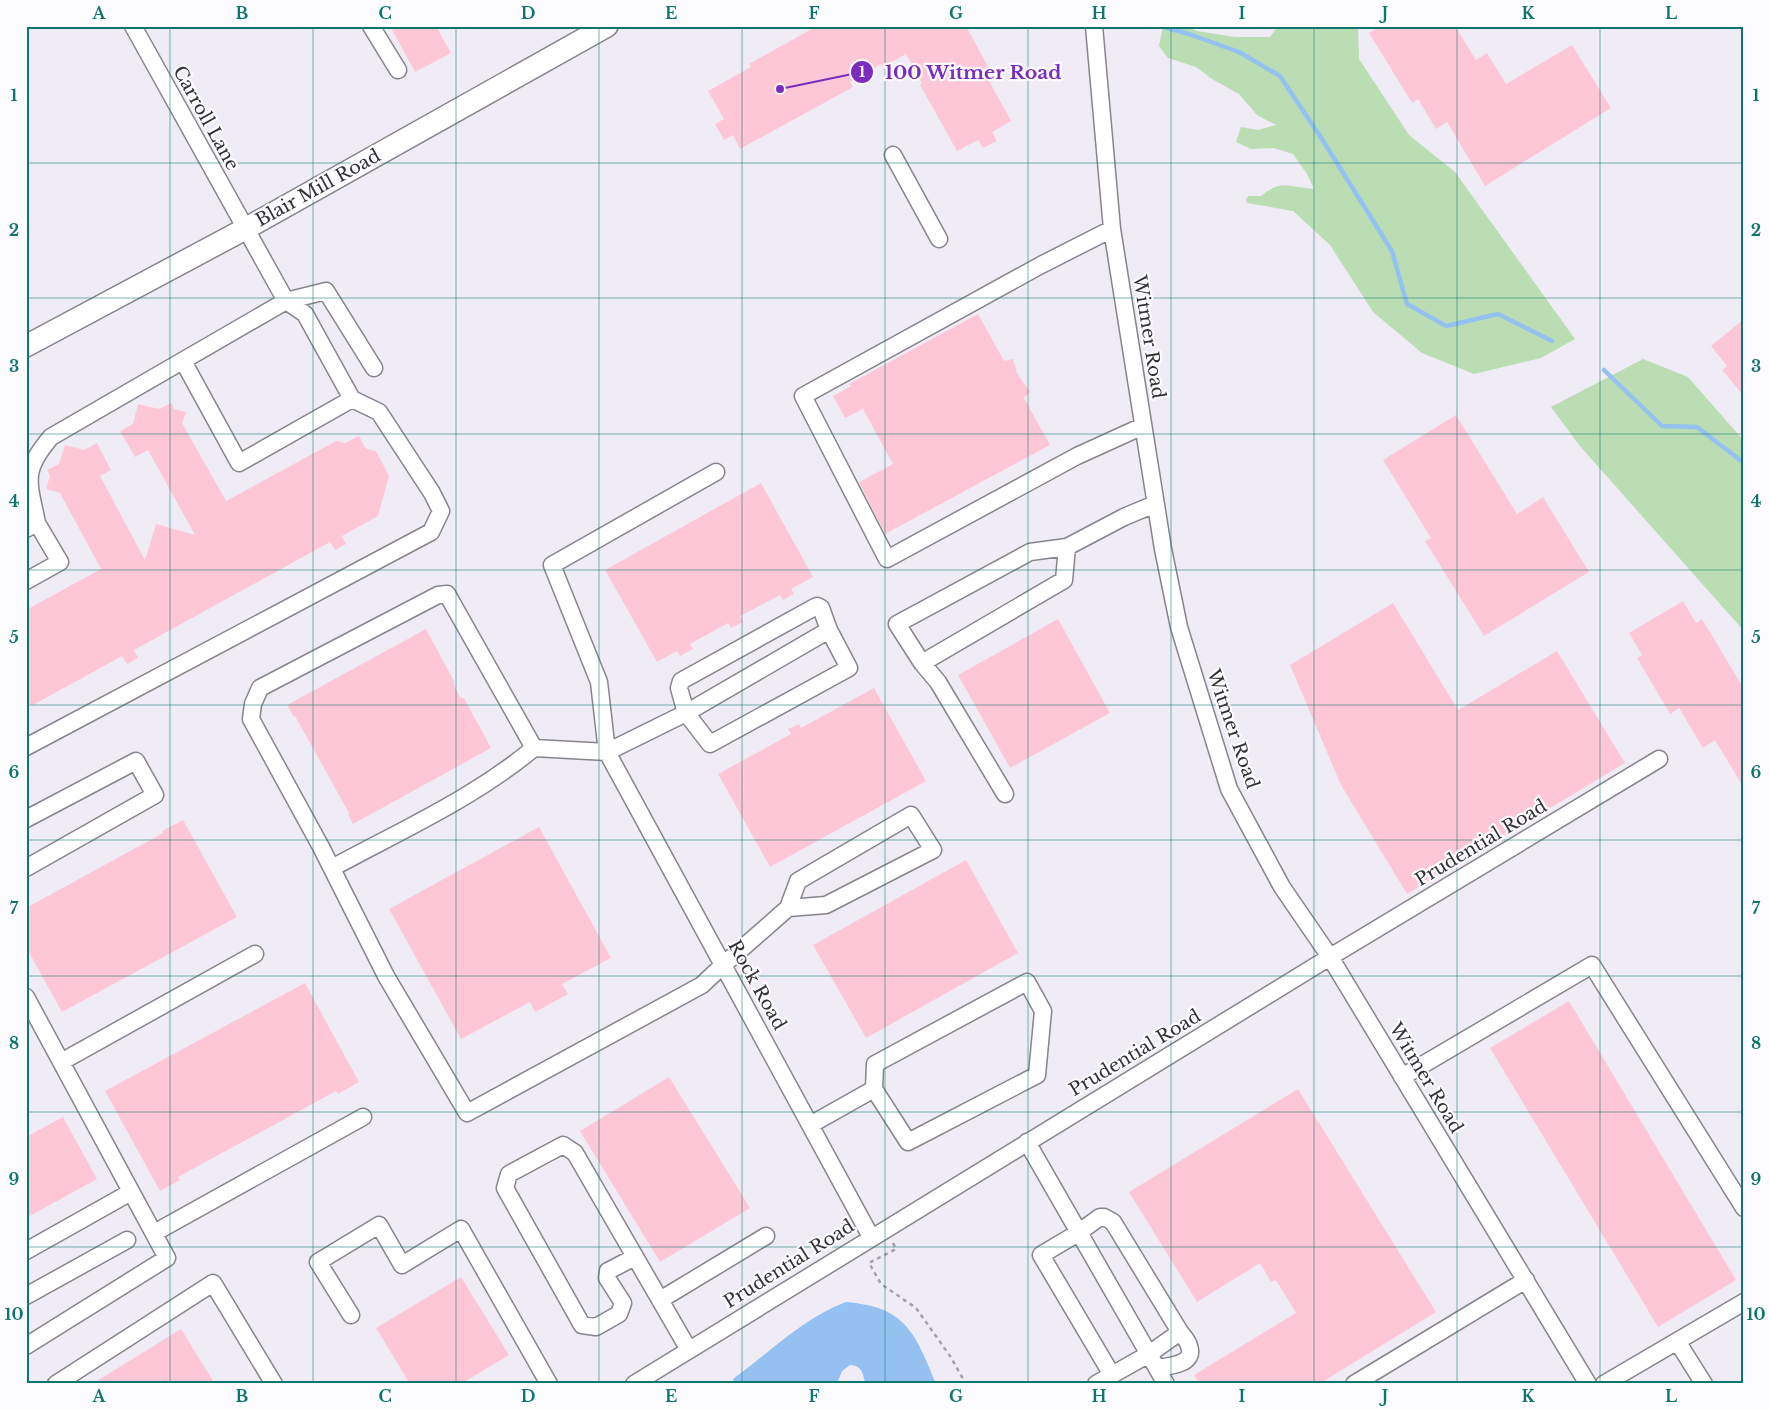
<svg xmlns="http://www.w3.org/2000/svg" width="1770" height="1410" viewBox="0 0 1770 1410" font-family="'Libre Baskerville',serif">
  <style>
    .green { fill: #baddb3 }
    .water { fill: #95c1f1 }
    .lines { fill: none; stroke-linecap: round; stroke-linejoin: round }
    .stream { stroke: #95c1f1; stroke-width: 4.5 }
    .building { fill: #fdc7d8 }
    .minor-casing { stroke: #87848c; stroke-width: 19 }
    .major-casing { stroke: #87848c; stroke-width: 24 }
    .path { stroke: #a4a1a8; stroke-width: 2.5; stroke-dasharray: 4 4; stroke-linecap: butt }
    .minor { stroke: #fff; stroke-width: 16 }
    .major { stroke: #fff; stroke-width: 21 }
    .grid { fill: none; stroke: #0f766e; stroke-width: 1; stroke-opacity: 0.55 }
    .labels { text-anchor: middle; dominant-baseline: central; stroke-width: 4.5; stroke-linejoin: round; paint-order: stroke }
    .street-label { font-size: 18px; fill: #323134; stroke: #fcfbfe }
    .leader { fill: none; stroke: #7b2cbf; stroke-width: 2 }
    .callout-dot { fill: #7b2cbf; stroke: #fcfbfe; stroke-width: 2 }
    .mark-label { font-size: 15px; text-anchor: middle; font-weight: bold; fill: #fff }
    .callout-label { font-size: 19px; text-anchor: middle; font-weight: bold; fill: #7b2cbf; stroke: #fcfbfe; stroke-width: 4.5; stroke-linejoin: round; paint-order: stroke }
    .neatline { fill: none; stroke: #0f766e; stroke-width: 2 }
    .grid-label { font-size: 16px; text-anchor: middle; font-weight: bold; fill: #0f766e }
  </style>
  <rect width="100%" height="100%" fill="#f0ecf5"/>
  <!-- green -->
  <path class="green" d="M1163,26H1185L1197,31L1235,37H1270L1278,26H1358L1359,59L1409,135L1455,172L1575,339L1541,358L1474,374L1422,353L1373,312L1330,245L1293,211L1247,203L1246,199L1249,196H1261C1282,178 1290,188 1314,189L1307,174L1293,154L1274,148L1251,149L1236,142L1241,127L1258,130L1276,125L1257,115L1239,94L1212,79L1196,67L1168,58L1159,46Z
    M1643,359L1688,377L1744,441V631L1579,445L1551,407Z"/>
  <!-- water -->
  <path class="water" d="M846,1302C851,1302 856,1303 861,1304C910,1311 919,1344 936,1384H866C862,1375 864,1366 850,1365L842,1371L837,1384H735L733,1379C769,1353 803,1318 846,1302Z"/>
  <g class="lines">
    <!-- stream -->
    <path class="stream" d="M1160,26L1189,34L1239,52L1280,76L1320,136L1392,251L1407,304L1446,326L1498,314L1552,341
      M1604,370L1662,426L1697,427L1744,463"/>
  </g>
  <!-- building -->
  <path class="building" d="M390,26H436L451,53L415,72Z
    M817,26H966L992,74L987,77L1011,121L992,132L997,141L983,148L978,140L957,151L920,85L922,83L906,54L883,67L881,64L850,82L853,87L740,149L733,135L724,140L715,124L724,119L708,91L751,67L749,64Z
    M1380,26H1455L1476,60L1487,53L1506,84L1572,45L1611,108L1485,186L1447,122L1436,129L1418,99L1412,103L1369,33Z
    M978,314L1004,361L1013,359L1017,373L1030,392L1024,398L1050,445L885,534L859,482L893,464L863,409L845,418L833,396L851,386L849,384Z
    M1744,319V396L1722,370L1727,366L1711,346Z
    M171,403L174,409L186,412L182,423L226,501L336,441L345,443L359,436L366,449L376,451L389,476L378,516L342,536L346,544L335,550L330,542L134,650L138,658L127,664L122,656L33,705L26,703V610L101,569L60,493L46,489L50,476L47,470L59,464L65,445L84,450L97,443L111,470L100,476L145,560L156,524L195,535L148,450L135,457L120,431L133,424L138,404L159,409Z
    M1456,415L1517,514L1543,497L1589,572L1484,636L1425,541L1431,538L1383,460Z
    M761,483L813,577L791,589L794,594L783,600L780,595L740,616L743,622L731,628L728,623L690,644L693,649L680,656L677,651L657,662L605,570Z
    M1683,601L1696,623L1702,619L1744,689V788L1715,740L1703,748L1679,708L1670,714L1637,658L1642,655L1629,633Z
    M1393,603L1458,710L1557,651L1625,763L1407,894L1341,785L1290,665Z
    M1058,619L1110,713L1010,768L958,675Z
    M426,629L454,681V685L460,697L464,698L491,748L353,824L348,814L349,813L295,716L294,717L287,705Z
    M874,688L926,781L770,867L718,774L791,734L788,729L799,724L801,728Z
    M183,820L237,917L62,1012L26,947V908L163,833L162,831Z
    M539,827L611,958L562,984L568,994L535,1012L530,1002L461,1039L389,909Z
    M966,860L1018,953L866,1038L813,945Z
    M305,983L359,1082L338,1094L336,1091L178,1177L180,1180L160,1191L105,1091Z
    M1569,1001L1736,1280L1658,1327L1490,1048Z
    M669,1077L750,1208L660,1262L580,1131Z
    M1298,1089L1436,1312L1319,1384H1199L1194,1375L1296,1313L1276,1280L1271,1282L1260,1263L1197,1302L1129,1192Z
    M63,1117L97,1179L26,1218V1137Z
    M461,1277L509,1355L461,1384H410L376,1328Z
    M181,1329L215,1384H92Z"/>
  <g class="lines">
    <!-- minor casing -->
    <g class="minor-casing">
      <path id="minor" d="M371,26L398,70
        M1094,26L1112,229L1163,549L1179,627L1229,789L1282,887L1330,957L1588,1384
        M893,155L939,239
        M1112,229L1041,265L803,396L887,559L1077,456L1143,426
        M183,361L239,463L352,399
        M716,472L552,565L599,682L607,752L871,1237
        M26,529L37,523C29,482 21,472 51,437L286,301L326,291L374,368
        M1067,547L1064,580L922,663L897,624L1030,552L1067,547L1124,517L1155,504
        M26,581L60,562L37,523
        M922,663L938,682L1005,794
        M26,747L431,532L441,511L432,493L379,412L352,399L305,314L286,301L133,26
        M26,819L136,761L155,795L26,868
        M332,868C400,831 474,798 534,748
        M788,908L798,881L911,815L933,850L826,905L788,908L723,965L702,985L467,1113L386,976L321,847L251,719L253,704L260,688L438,595L447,594L534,748L607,752L686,713L710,744L849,668L829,630L686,713L679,688L681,681L813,608L817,606L821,608L829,630
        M26,997L167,1258L26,1346
        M61,1062L255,954
        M1402,1077L1592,965L1744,1208
        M810,1125L874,1089L908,1142L1037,1075L1043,1011L1027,982L875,1064L874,1089
        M1027,1142L1166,1384
        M154,1233L363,1117
        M26,1251L131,1192
        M635,1257L608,1271L607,1278L623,1303L619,1314L596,1327L582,1325L505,1188L509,1174L563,1145L575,1153L689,1350
        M26,1296L127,1240
        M660,1300L766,1236
        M351,1315L318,1262L379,1225L402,1265L461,1229L549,1384
        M1677,1341L1704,1384
        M1157,1368C1168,1366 1196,1365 1189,1346C1188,1341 1183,1336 1180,1332
        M56,1384L213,1283L274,1384
        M634,1384L1330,957L1659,759
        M1096,1384L1149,1354L1180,1332L1113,1222L1104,1217H1100L1078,1233L1041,1255L1112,1375
        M1354,1384L1526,1280
        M1604,1384L1744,1302"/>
    </g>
    <!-- major casing -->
    <g class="major-casing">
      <path id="major" d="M26,346L245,229L607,26"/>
    </g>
    <!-- path -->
    <path class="path" d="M893,1243L896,1249L869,1263L881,1284L916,1308L950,1356L966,1384"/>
    <!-- minor -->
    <use href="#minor" class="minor"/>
    <!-- major -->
    <use href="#major" class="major"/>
  </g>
  <!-- grid -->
  <path class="grid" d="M170,26V1384M313,26V1384M456,26V1384M599,26V1384M742,26V1384M885,26V1384M1028,26V1384M1171,26V1384M1314,26V1384M1457,26V1384M1600,26V1384M26,163H1744M26,298H1744M26,434H1744M26,570H1744M26,705H1744M26,840H1744M26,976H1744M26,1112H1744M26,1247H1744"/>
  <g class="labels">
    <!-- street labels -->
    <g class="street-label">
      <text transform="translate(206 118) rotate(61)">Carroll Lane</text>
      <text transform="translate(318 188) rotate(-29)">Blair Mill Road</text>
      <text transform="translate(1149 337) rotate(81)">Witmer Road</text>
      <text transform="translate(1233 729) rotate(71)">Witmer Road</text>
      <text transform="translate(1481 843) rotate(-31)">Prudential Road</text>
      <text transform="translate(757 985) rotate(61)">Rock Road</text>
      <text transform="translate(1135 1053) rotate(-31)">Prudential Road</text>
      <text transform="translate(1426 1078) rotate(59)">Witmer Road</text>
      <text transform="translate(789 1264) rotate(-32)">Prudential Road</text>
    </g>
  </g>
  <!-- callouts -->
  <path class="leader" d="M780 89L862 72"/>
  <g class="callout-dot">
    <circle cx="780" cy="89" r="5"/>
    <circle cx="862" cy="72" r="12"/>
  </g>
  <g class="mark-label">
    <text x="862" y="77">1</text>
  </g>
  <g class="callout-label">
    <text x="973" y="79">100 Witmer Road</text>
  </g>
  <!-- border -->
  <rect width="1770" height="1410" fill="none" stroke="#fcfbfe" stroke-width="55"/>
  <rect x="28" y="28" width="1714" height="1354" class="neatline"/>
  <g class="grid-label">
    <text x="99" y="19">A</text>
    <text x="242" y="19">B</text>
    <text x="385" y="19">C</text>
    <text x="528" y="19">D</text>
    <text x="671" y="19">E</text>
    <text x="814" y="19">F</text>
    <text x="956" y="19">G</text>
    <text x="1099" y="19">H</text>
    <text x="1242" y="19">I</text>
    <text x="1385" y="19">J</text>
    <text x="1528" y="19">K</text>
    <text x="1671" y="19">L</text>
    <text x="14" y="101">1</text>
    <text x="1756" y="101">1</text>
    <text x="14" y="236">2</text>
    <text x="1756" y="236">2</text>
    <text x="14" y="372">3</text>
    <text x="1756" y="372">3</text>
    <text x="14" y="507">4</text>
    <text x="1756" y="507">4</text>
    <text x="14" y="643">5</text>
    <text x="1756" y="643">5</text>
    <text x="14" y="778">6</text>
    <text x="1756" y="778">6</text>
    <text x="14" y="914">7</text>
    <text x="1756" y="914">7</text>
    <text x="14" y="1049">8</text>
    <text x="1756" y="1049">8</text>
    <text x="14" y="1185">9</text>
    <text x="1756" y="1185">9</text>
    <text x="14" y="1320">10</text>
    <text x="1756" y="1320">10</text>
    <text x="99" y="1402">A</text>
    <text x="242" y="1402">B</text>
    <text x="385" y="1402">C</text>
    <text x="528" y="1402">D</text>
    <text x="671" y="1402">E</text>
    <text x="814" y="1402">F</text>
    <text x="956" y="1402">G</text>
    <text x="1099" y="1402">H</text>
    <text x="1242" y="1402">I</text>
    <text x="1385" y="1402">J</text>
    <text x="1528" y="1402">K</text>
    <text x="1671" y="1402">L</text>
  </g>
</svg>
